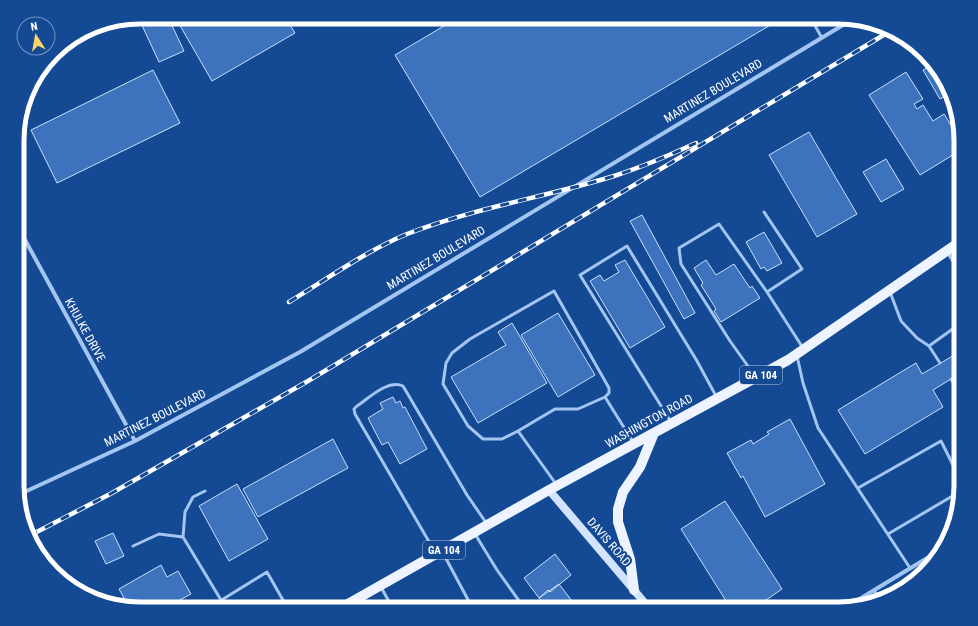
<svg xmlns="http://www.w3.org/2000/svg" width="978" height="626" viewBox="0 0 978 626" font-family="'Roboto Condensed',sans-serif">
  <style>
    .building { fill: #3d72bc; stroke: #cae0fc }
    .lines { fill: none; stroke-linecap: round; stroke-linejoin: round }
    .lane { stroke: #a3c5f2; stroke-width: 3 }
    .street { stroke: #a3c5f2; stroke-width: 4 }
    .secondary { stroke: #d2e3fc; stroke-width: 8 }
    .primary { stroke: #eef4ff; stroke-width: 10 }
    .rail-casing { stroke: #fff; stroke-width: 4.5 }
    .rail { stroke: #144994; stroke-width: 3; stroke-dasharray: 9; stroke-linecap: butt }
    .labels { text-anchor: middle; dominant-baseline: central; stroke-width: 4; stroke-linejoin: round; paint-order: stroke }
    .shield { fill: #144994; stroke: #b8c8df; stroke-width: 1 }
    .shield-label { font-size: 11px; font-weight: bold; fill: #fff }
    .street-label { font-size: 12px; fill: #fff; stroke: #144994 }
    .rim { fill: none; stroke: #fff; stroke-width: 5 }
  </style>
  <rect width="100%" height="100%" fill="#144994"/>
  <!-- building -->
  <path class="building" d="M149,17H168L184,51L159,62L140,21Z
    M175,17H285L295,33L212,81Z
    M459,17H784L480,197L395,55Z
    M932,65L945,79L949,94L940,99L923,70Z
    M153,70L180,123L57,183L31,130Z
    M906,72L923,99L914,104L917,109L923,105L933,121L944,114L961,141V150L920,175L869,95Z
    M809,132L857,214L817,237L769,155Z
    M886,159L904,189L881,202L863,172Z
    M642,215L695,313L684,319L630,221Z
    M764,232L782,263L767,271L764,267L761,269L746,242Z
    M625,260L665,327L630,348L590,281L600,275L604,281L619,272L615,265Z
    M706,260L716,275L734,264L750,288L752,286L760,298L721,322L714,311L716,309L701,285L703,283L694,268Z
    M558,313L595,375L558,397L521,335Z
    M512,323L547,383L478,423L451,377L506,345L498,332Z
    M961,351V373L933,390L943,407L865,454L838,410L916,363L922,374Z
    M393,397L396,403L400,401L403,408L405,407L427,449L400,464L388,442L382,445L368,418L383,409L380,403Z
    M790,419L825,484L765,517L743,476L741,478L727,453L751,440L753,444L769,434L767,432Z
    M333,439L348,468L258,517L243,489Z
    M237,484L268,539L229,561L199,506Z
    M725,501L782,589L753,609H731L681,529Z
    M113,533L124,556L106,564L95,541Z
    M555,554L571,575L550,592L548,590L539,598L524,578Z
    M161,565L167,577L178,571L191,594L163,609L129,607L119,589Z
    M923,571L906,587L903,582Z
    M559,584L578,609H547L539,598Z"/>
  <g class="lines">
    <!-- lane -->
    <path class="lane" d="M810,17L822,38
      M764,212L802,269L767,292
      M890,292L901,321L917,338L929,346L940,363
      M929,346L961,323
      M797,356L803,383L818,428L910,568
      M755,376L730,341L681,264L679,248L719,224L767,292L803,348
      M951,379L961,396
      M605,397L633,442
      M671,422L580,275L627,246L697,361L716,396
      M518,431L555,409H578L605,397L609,393V388L554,291L470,339L452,353L446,363L443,384L468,426L483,439H502L518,431L556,484
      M858,488L941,441L961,481
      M475,534L497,570L525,609
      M888,534L961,491
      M183,537L185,512L193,497L205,491
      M133,546L159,534L183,537L221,600
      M435,552L355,414L354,409L357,406C369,398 388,379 403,386L467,495L487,524
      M443,553L473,609
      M381,587L393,609
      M874,590L879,599
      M207,609L267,572L288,609"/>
    <!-- street -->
    <path class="street" d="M18,227L135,441
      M947,251L961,273
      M18,495L135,441L300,352L853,19
      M843,609L942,549"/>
    <!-- secondary -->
    <path class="secondary" d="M549,490L650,609"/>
    <!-- primary -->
    <path class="primary" d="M634,590L630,559L618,522V509L623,492L640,467L654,433
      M339,609L549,490L788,360L961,241"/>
    <!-- rail casing -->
    <g class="rail-casing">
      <path id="rail" d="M289,302C327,279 366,251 407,234C474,208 546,197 614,176C642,167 670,155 696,143
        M29,536L112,493L308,381L892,30"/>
    </g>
    <!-- rail -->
    <use href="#rail" class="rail"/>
  </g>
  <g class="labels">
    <!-- shield labels -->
    <g class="shield">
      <rect x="740" y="366" width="42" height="18" rx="3"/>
      <rect x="423" y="541" width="42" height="18" rx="3"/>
    </g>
    <g class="shield-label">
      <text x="761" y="375">GA 104</text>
      <text x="444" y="550">GA 104</text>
    </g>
    <!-- street labels -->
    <g class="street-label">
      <text transform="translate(713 91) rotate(-31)">MARTINEZ BOULEVARD</text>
      <text transform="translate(436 258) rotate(-31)">MARTINEZ BOULEVARD</text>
      <text transform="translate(85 330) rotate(61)">KHULKE DRIVE</text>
      <text transform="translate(155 418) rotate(-27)">MARTINEZ BOULEVARD</text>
      <text transform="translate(649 421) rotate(-29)">WASHINGTON ROAD</text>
      <text transform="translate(609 542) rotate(49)">DAVIS ROAD</text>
    </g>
  </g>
  <!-- crop -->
  <path d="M0 0H978V626H0ZM140 24H838A116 116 0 0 1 954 140V486A116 116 0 0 1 838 602H140A116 116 0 0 1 24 486V140A116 116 0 0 1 140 24Z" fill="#144994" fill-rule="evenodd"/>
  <path class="rim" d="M140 24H838A116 116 0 0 1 954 140V486A116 116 0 0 1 838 602H140A116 116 0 0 1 24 486V140A116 116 0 0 1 140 24Z"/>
  <!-- north arrow -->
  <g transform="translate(36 36) rotate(349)"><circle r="19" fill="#144994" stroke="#7292bf"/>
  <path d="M0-3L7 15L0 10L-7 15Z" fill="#ffd664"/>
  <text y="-6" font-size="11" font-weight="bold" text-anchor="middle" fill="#ffffff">N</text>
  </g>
</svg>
